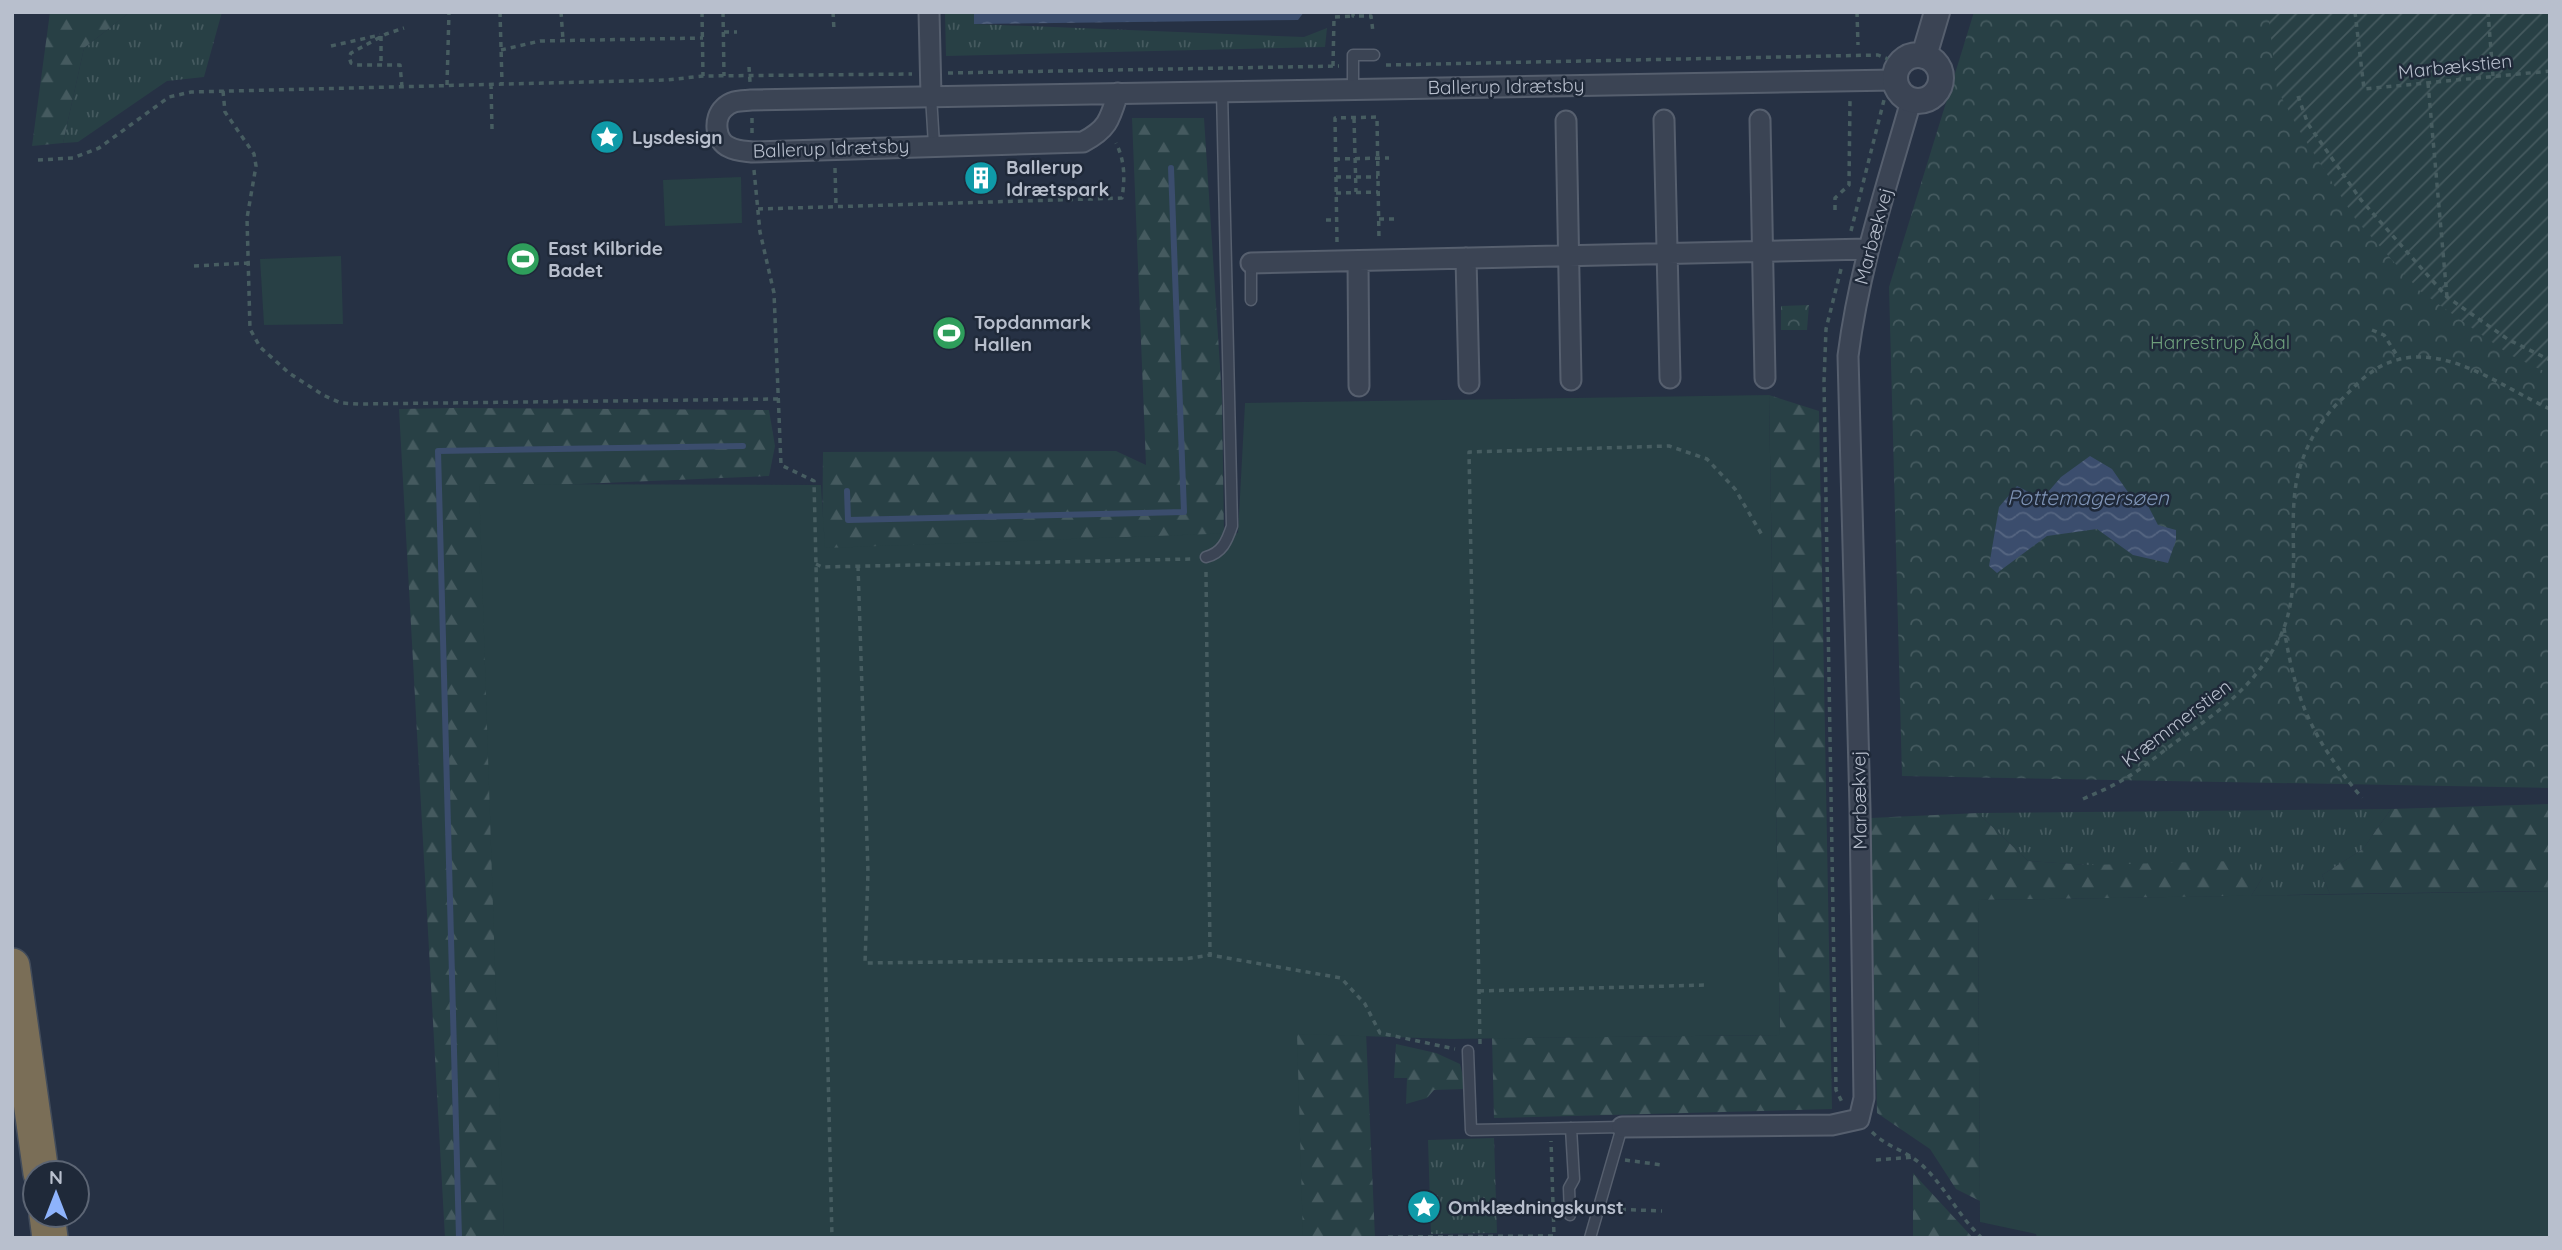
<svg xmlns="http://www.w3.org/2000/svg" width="2562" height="1250" viewBox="0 0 2562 1250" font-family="Quicksand,sans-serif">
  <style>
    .grass { fill: url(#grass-tufts) }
    .forest { fill: url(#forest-firs) }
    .park { fill: url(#park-crowns) }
    .garden { fill: url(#garden-furrows) }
    .pitch { fill: #284045 }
    .water { fill: url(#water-waves) }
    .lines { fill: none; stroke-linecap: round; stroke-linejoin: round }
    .stream { stroke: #3b4d6d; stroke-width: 6 }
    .service-casing { stroke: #565f6e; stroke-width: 13 }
    .minor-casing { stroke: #565f6e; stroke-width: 23 }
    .tertiary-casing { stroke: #565f6e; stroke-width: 28 }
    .motorway-casing { stroke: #424c5b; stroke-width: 38 }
    .path { stroke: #475d61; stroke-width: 3.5; stroke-dasharray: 5 5; stroke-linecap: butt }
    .service { stroke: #3b4454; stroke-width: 10 }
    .minor { stroke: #3b4454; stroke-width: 19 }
    .tertiary { stroke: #3b4454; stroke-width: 24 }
    .motorway { stroke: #7a6e57; stroke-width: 35 }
    .labels { text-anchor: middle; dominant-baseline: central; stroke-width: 5; stroke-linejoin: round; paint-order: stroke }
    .street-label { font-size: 19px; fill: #b8bfcd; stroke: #1f2939 }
    .poi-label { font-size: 19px; font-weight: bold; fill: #b8bfcd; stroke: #1f2939; text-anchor: start }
    .park-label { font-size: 19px; fill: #6e9f7c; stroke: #1f2939 }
    .water-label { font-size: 21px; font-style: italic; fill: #7e93b5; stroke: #1f2939 }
  </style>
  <defs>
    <pattern id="grass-tufts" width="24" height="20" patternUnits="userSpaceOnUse" patternTransform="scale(1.75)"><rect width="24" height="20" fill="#284045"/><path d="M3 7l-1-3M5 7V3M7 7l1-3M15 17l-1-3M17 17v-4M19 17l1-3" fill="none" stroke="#455a5f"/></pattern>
    <pattern id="forest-firs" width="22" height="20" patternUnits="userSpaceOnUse" patternTransform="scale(1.75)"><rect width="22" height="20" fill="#284045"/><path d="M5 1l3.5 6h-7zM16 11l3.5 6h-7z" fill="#455a5f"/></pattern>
    <pattern id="park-crowns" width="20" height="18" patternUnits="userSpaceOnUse" patternTransform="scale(1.75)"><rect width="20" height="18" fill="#284045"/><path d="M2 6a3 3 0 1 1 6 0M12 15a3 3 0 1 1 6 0" fill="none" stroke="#455a5f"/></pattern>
    <pattern id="garden-furrows" width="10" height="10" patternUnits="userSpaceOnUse" patternTransform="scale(1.75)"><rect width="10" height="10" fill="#284045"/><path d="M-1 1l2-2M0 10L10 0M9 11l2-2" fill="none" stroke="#455a5f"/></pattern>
    <pattern id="water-waves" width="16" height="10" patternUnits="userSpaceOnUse" patternTransform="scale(1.75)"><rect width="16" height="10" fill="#3b4d6d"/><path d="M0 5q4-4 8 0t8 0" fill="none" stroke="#556581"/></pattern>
  </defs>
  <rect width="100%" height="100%" fill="#263144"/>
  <!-- grass -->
  <path class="grass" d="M130,12H222L204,77L167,81L78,142L63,143L84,48Z
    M945,12H974L975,24L1304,37L1327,28L1325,47L946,56Z
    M2391,809L2363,849L2322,875L2330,894L2251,896L2263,877L2028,861L1978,813Z
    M1494,1138L1497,1233L1431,1234L1428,1140Z"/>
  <!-- forest -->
  <path class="forest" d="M50,12H130L84,48L63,143L32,146Z
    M1132,118H1204L1222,398L1224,537L822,553L823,452L1116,451L1146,465Z
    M1769,395L1819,411L1832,1109L1494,1118L1492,1038L1780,1035Z
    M454,408L769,410L775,446L769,476L487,488L504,1238H445L399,409Z
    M2550,804V891L2330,894L2322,875L2363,849L2391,809Z
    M1978,813L2028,861L2089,865L2233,861L2263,877L2251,896L1978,900L1980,1201L1956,1189L1930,1149L1877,1113L1870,818Z
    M1293,981L1366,1032L1375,1238H1299Z
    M1396,1044L1436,1053L1460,1064L1466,1089L1434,1090L1427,1098L1406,1104L1407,1078H1394Z
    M1913,1173L1973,1238H1913Z"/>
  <!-- park -->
  <path class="park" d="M1974,12H2550V788L1902,776L1889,287Z
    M1809,305L1807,330H1781V306Z"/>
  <!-- garden -->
  <path class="garden" d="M2268,12H2550V374L2510,355L2420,291L2356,220L2299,130L2277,89Z"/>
  <!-- pitch -->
  <path class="pitch" d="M741,177L742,223L665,226L663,180Z
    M341,256L343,324L264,325L260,259Z
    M1769,395L1780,1035L1451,1039L1297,1034L1303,1238H504L479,484L821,485L825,548L1238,533L1245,403Z
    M2550,891V1238H2037L2036,1234L1980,1222L1978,900Z"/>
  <!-- water -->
  <path class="water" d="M974,12H1304L1298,20L974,24Z
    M2090,456L2112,469L2130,495L2145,500L2158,525L2176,530V540L2168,563L2133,555L2097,529L2047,536L1997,573L1989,566L1999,507L2017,486L2042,499L2061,477Z"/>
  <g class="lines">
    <!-- stream -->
    <path class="stream" d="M847,491L848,520L1184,512L1171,168
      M459,1238L438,451L743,446"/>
    <!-- service casing -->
    <g class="service-casing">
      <path id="service" d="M1353,89V55H1374
        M931,96L934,145
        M1251,263V300
        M1206,557C1222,553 1227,541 1232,526L1222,91
        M1468,1051L1471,1130L1622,1127L1590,1238
        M1570,1215L1569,1188L1574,1179L1571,1128"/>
    </g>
    <!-- minor casing -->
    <g class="minor-casing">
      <path id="minor" d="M929,12L931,96
        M1118,93C1110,119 1108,129 1083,142L752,152C744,151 736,151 729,147C715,141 713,118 724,108C732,100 741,101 751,100L1895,80
        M1664,120L1670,378
        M1760,120L1765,378
        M1566,121L1571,380
        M1466,258L1469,383
        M1358,261L1359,386
        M1251,263L1868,249
        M1622,1127L1832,1125L1859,1119L1864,1098L1860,809L1848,356C1859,268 1887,185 1911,101"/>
    </g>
    <!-- tertiary casing -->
    <g class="tertiary-casing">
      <path id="tertiary" d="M1895 78a23 23 0 1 1 46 0a23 23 0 1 1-46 0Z
        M1924,56L1937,12"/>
    </g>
    <!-- motorway casing -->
    <g class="motorway-casing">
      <path id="motorway" d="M12,966L41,1173
        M47,1215L50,1238"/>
    </g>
    <!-- path -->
    <path class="path" d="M500,12L502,83
      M561,12L563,40
      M702,12L703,76
      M723,12L724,76
      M833,12L834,30
      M1353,12V16H1371L1373,32
      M1857,12L1858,45
      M2355,12L2364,89L2550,71
      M2488,12L2493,76
      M724,32H737
      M381,36V65
      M331,46L380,35
      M501,50L540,41L703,38
      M1386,65L1878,55L1888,59
      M1333,66L1334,17L1353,16
      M749,67L750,82
      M948,73L1339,66
      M2428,83L2447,297
      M491,84L492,129
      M447,85L449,12
      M402,87L400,65H357L351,63L349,57L351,53L386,34L404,28
      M223,91L225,112L254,154L256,166L247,218L250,329L260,347L289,373L323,395L341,403L359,404L778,399
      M2298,96L2308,124L2361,200L2447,297L2509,340L2550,360
      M752,118V135
      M1354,118L1356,192
      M1335,159L1389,158
      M38,160L73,158L99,148L169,97L191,92L667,80L703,76L912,74
      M835,168L836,206
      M754,170L760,232L774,293L781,465L814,481L832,1238
      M1336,177H1378
      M1336,193L1378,192
      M758,209L1122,198C1125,179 1125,161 1116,143
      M1835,210V198L1849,185L1850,99
      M1379,219H1395
      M1326,220H1336
      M1851,231L1884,100
      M1337,242L1335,118L1377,117L1379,241
      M194,266L247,263
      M1841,269L1826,329L1824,382L1836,1090L1842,1102
      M2372,330L2384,335L2400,360
      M816,564L822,567L1192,559
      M858,566L868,872L865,963L1184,959L1210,955
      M1206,572L1210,955L1341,978L1365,1004L1380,1033L1455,1049
      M2284,628C2296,704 2313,739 2362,798
      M2083,799C2096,793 2109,788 2121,781C2141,770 2159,754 2177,741C2220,711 2256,685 2280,637C2302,591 2289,540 2295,491C2299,457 2317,422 2342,399C2354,387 2367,373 2383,365C2441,338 2499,386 2550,409
      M1479,991L1707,985
      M1480,1044L1469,452L1669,446L1707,459L1735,489L1762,535
      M1872,1132C1889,1149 1908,1150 1926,1169C1947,1190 1960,1218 1982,1238
      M1625,1160L1662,1165
      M1876,1160L1914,1157
      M1611,1209L1662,1211
      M1388,1237L1554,1236L1551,1141"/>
    <!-- service -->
    <use href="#service" class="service"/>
    <!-- minor -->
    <use href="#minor" class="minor"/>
    <!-- tertiary -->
    <use href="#tertiary" class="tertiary"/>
    <!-- motorway -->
    <use href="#motorway" class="motorway"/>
  </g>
  <!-- icons -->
  <defs>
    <g id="sight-disc" transform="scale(1.75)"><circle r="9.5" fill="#0f9aa8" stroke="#1f2939"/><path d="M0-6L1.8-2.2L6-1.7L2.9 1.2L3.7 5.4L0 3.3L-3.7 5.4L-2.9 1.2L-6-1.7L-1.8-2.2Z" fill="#fff"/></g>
    <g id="building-disc" transform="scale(1.75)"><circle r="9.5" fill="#0f9aa8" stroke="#1f2939"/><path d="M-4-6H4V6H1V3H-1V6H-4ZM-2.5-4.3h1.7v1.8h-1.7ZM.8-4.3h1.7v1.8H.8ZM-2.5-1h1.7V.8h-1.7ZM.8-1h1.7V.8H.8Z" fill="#fff"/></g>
    <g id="stadium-disc" transform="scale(1.75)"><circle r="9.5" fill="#2e9e5b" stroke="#1f2939"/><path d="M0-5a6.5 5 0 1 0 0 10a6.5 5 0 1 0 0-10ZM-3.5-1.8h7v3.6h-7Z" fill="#fff"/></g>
  </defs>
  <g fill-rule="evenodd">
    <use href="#sight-disc" x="607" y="137"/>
    <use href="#building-disc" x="981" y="178"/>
    <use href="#stadium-disc" x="523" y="259"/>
    <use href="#stadium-disc" x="949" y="333"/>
    <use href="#sight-disc" x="1424" y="1207"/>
  </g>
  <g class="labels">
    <!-- street labels -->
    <g class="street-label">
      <text transform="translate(2455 66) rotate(-6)">Marbækstien</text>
      <text transform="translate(1506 86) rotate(-1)">Ballerup Idrætsby</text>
      <text transform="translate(831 148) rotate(-2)">Ballerup Idrætsby</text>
      <text transform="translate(1873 236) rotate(-75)">Marbækvej</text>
      <text transform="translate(2176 723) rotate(-37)">Kræmmerstien</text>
      <text transform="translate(1859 800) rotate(-91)">Marbækvej</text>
    </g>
    <!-- poi labels -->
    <g class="poi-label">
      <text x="632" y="137">Lysdesign</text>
      <text x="1006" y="167">Ballerup<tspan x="1006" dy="22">Idrætspark</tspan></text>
      <text x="548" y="248">East Kilbride<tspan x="548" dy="22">Badet</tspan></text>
      <text x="974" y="322">Topdanmark<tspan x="974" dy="22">Hallen</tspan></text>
      <text x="1448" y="1207">Omklædningskunst</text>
    </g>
    <!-- park labels -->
    <g class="park-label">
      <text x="2220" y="342">Harrestrup Ådal</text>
    </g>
    <!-- water labels -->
    <g class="water-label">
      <text x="2088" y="497">Pottemagersøen</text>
    </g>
  </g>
  <!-- border -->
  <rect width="2562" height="1250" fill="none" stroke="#b8bfcd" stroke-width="28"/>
  <!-- north arrow -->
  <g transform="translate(56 1194)"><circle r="33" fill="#1f2939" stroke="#5c6574" stroke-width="2"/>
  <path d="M0-5L12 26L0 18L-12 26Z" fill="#8eb3fc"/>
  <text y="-10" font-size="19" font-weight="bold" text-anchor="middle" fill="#b8bfcd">N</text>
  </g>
</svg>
